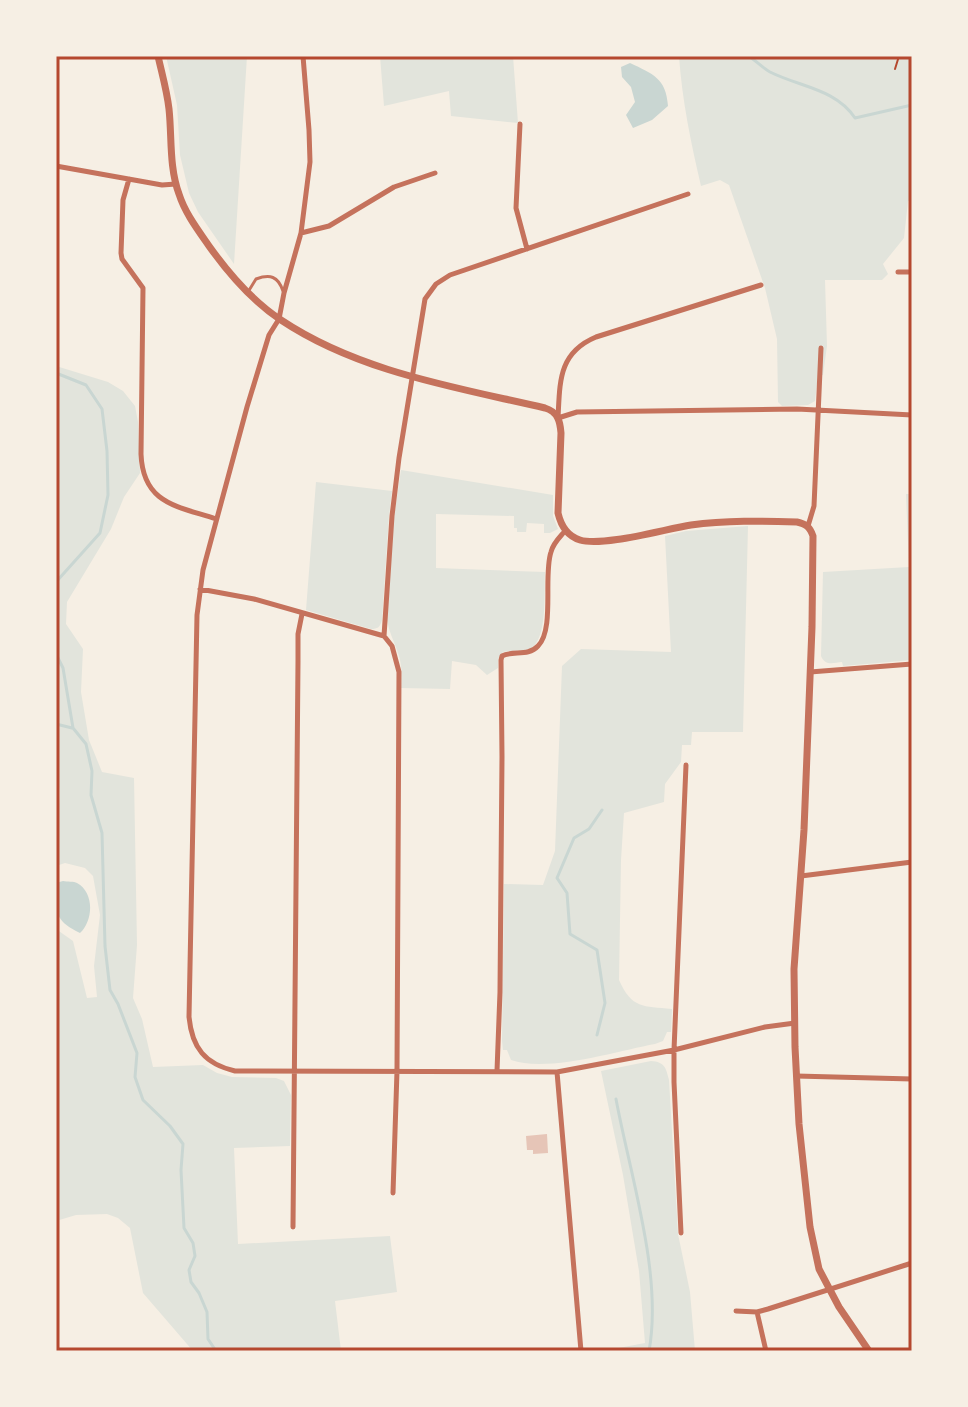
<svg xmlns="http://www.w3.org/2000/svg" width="968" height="1407" viewBox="0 0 968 1407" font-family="'Fira Sans',sans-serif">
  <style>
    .green { fill: #e2e4dc }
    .water { fill: #c9d6d2 }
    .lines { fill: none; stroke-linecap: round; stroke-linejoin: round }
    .stream { stroke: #c9d6d2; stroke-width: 3 }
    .building { fill: #e6c5b7 }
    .path { stroke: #b5482f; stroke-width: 2 }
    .service { stroke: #c5725c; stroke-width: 3 }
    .minor { stroke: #c5725c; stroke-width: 5 }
    .tertiary { stroke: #c5725c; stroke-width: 7 }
    .neatline { fill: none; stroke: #b5482f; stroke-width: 3 }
  </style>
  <rect width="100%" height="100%" fill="#f6efe4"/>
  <!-- green -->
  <path class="green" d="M166,56H247L234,264L198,212L189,193L180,155L177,105Z
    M380,56H513L518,123L451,116L449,91L384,106Z
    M679,56H912V201H908L904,238L883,264L888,274L882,280H825L827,346L823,375H818L815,401L808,405L782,406L778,402L777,339L765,288L729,185L720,180L701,186C691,143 682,100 679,56Z
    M56,366L108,382L123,391L135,406L138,422L140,473L124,497L111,529L67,602L66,624L83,649L81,692L89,740L102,772L134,778L137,945L133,998L142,1019L153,1067L203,1065L217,1073L232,1077L276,1078L284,1081L291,1095L290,1146L234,1148L238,1244L390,1236L397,1292L335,1301L341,1351H193L143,1293L130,1228L118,1218L107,1214L76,1215L56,1221V929L73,941L87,998L97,997L94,966L100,915L93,876L85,868L65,863L56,866C56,853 55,839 56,827C58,809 63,792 56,775Z
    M401,470L553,495V516L558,529L550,533H544V524L527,523L526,532H517V528H514V516L436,514V568L545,572C544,590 548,640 530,649C521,652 512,650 503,652L498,659V668L487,675L476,665L452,661L450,689L401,688C402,676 402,664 398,653C394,640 389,633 387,619L394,517Z
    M316,482L392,491L389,516L382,620C380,627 378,629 371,629L306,610Z
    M906,494H912V660L843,666L842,662C833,663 825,666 821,656L823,572L909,567Z
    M748,526L743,732H692L691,745H682L681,762L665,784L664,802L624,813L621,860L619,980C632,1009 643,1006 672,1009L671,1032H667L663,1041L655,1044C617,1051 547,1073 511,1060L507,1050H503L502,1041L504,884L543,885L555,851L562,666L581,649L671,652L665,536L686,531Z
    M651,1061C665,1062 666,1068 669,1080L678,1234L690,1292L695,1351H603L645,1343L639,1271L623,1175L601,1071Z"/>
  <!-- water -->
  <path class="water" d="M630,63C653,74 666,78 668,106L652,120L633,128L626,115L635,102L631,87L622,77L621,67Z
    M63,881C67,882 74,881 77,883C95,893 93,921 80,933C53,920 56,911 56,883Z"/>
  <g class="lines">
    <!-- stream -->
    <path class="stream" d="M749,56C756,61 763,68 770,72C800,87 836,89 855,118L912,105
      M56,373L86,385L102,409L107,451L108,495L100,533L56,582
      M56,654L63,668L73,728L86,744L92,771L91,795L102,833L105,946L110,990L118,1004L137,1053L135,1077L143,1100L170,1126L183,1144L181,1170L184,1228L193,1243L195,1256L189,1270L191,1282L199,1293L207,1312L208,1339L216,1351
      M56,724L72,728
      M597,1035L605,1003L597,950L570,934L567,893L557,878L574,838L589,829L602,810
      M616,1099C630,1175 663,1275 649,1351"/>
  </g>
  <!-- building -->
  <path class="building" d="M547,1134L548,1153L533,1154V1150H527L526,1136Z"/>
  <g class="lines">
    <!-- path -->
    <path class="path" d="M895,69L899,56"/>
    <!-- service -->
    <path class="service" d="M248,292L256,279C270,274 278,276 283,291"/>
    <!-- minor -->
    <path class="minor" d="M303,56L309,130L310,162L301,233L284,293L279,319L269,335L247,407L203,570L197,615L189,1017C192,1048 205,1064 235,1071L557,1072L674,1050L765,1027L795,1023
      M520,124L516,208L527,249
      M56,166L162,185L176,184
      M129,179L123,200L121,253L122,259L143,288L141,454C143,504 177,506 216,519
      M301,233L329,226L394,187L435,173
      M898,272H912
      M761,285L596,337C558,353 560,382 558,418L577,412L797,409L912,415
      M808,526L814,506L821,348
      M200,589L254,599L384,636
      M810,672L912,664
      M801,876L912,862
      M497,1071L500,992L502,757L501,660L502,656C513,650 528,657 538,646C555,629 543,575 551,552C553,543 560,537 565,531
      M557,1072L581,1351
      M796,1076L912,1079
      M393,1193L397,1071L399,672L392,646L384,636L392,516L399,458L425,299L436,284L450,275L688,194
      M293,1227L298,661V634L302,614
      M681,1233L674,1082V1050L686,765
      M736,1311L757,1312L768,1309L912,1263
      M757,1312L766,1351"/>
    <!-- tertiary -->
    <path class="tertiary" d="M158,56C162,74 167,91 169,109C172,137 169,167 179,194C185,213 198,230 209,246C229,274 252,301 281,320C359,372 455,387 545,408C558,412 560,421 561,433L558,513C561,526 567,536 580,540C603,547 665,529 691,525C726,520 762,521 797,522C806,524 810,527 813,536L812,627L804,830L794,969L795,1047L799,1124L810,1227L819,1269L839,1307L869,1351"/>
  </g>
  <!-- border -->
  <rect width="968" height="1407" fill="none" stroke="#f6efe4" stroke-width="116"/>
  <rect x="58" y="58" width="852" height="1291" class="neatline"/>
</svg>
